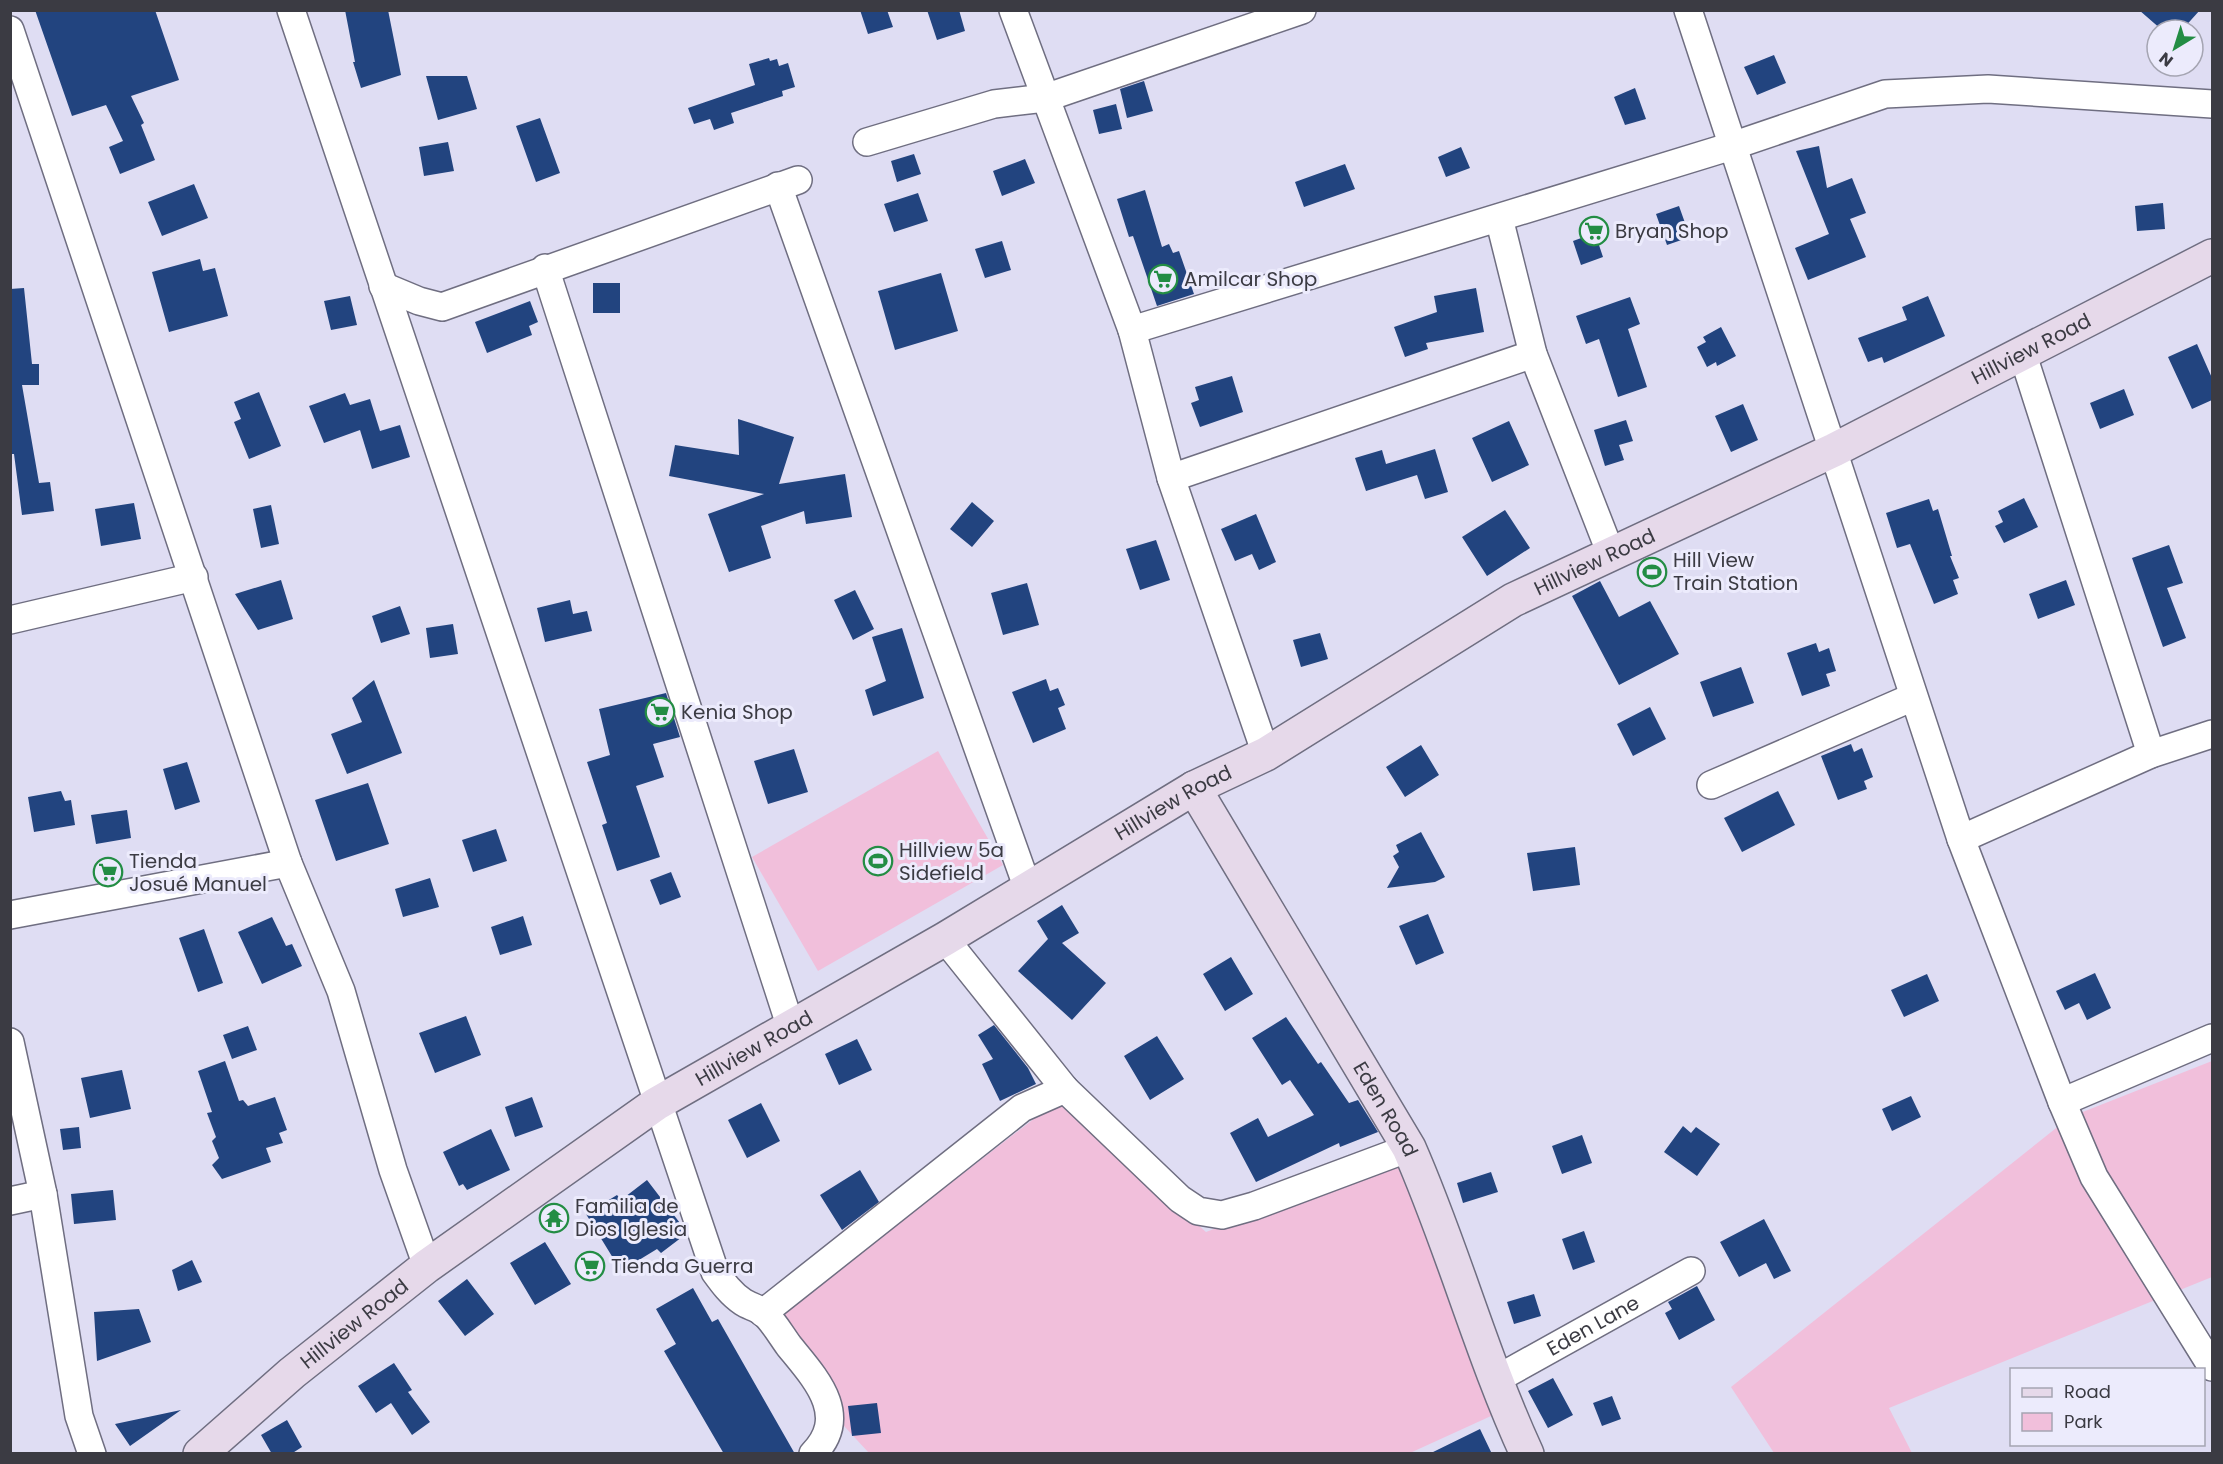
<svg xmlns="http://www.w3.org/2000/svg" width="2223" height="1464" viewBox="0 0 2223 1464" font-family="Poppins,sans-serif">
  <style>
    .green { fill: #f1bfdb }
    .building { fill: #22447f }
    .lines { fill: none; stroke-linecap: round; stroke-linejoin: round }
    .street-casing { stroke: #6f6e81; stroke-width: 30 }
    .secondary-casing { stroke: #6f6e81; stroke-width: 36 }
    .street { stroke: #fff; stroke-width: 27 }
    .secondary { stroke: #e6d9ea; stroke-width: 33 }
    .labels { text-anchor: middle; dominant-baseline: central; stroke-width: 6; stroke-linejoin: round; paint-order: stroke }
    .poi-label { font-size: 20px; fill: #3b3b43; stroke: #ecebfc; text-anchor: start }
    .street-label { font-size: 20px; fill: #3b3b43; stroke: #ecebfc }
  </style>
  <rect width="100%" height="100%" fill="#dfddf3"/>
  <!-- green -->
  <path class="green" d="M938,751L1003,865L818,971L752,857Z
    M2212,1061V1277L1889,1408L1912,1453H1774L1731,1387L2070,1117Z
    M1057,1101L1206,1232L1397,1160L1502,1411L1410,1453H869L844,1426L776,1318Z"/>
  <!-- building -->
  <path class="building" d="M35,10H155L179,80L131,96L144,123L141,125L155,160L120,174L109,147L123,141L106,105L72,116Z
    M345,10H388L401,75L361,88L353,62H355Z
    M860,10H887L893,27L868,34Z
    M927,10H959L965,31L937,40Z
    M2139,10H2200L2182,30H2162Z
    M1774,55L1786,83L1757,95L1744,67Z
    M769,58L770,61L777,59L779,66L788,63L795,87L782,91L783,96L731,113L734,123L714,130L710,119L694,124L688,108L755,85L749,64Z
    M426,76H467L477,109L438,120Z
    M1144,81L1153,111L1127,118L1120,89Z
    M1635,88L1646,119L1625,125L1614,97Z
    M1116,104L1122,129L1099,134L1093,110Z
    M540,118L560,173L536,182L516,126Z
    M448,142L454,171L424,176L419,147Z
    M1819,146L1827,188L1852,178L1866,213L1850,219L1866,257L1808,280L1795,248L1829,234L1796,151Z
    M1461,147L1470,168L1446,177L1438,157Z
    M914,154L921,174L897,182L891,161Z
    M1025,159L1035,183L1002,196L993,171Z
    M1345,164L1355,189L1304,207L1295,182Z
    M194,184L208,218L162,236L148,202Z
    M1145,190L1162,247L1169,244L1173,253L1179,251L1194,294L1157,306L1133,236L1129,237L1117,199Z
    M918,193L928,221L894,232L884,204Z
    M2163,203L2165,229L2137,231L2135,206Z
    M1679,206L1690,237L1667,245L1656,214Z
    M1595,233L1603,257L1581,265L1573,241Z
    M1002,241L1011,270L985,278L975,249Z
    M200,259L203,271L215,268L228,316L169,332L152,272Z
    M941,273L958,331L895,350L878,291Z
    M593,283H620V313H593Z
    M24,288L32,364H39V385H22L39,483L50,482L54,511L22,515L14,454H10V289Z
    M1476,288L1484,332L1426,343L1428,349L1405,357L1394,327L1437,312L1434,296Z
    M350,296L357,325L331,330L324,301Z
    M1928,296L1945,336L1884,363L1882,357L1868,362L1858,338L1907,320L1902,307Z
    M1630,297L1640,324L1628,329L1647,387L1618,397L1599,339L1586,344L1576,316Z
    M530,301L538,322L529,326L532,335L487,353L475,322Z
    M1721,327L1736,356L1717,366L1716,362L1707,367L1697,347L1706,342L1703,337Z
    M2197,344L2212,378V400L2192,409L2168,357Z
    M1232,376L1243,412L1200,427L1191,403L1199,400L1195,387Z
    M2124,389L2134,415L2100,429L2090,403Z
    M259,392L281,446L249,459L234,422L241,419L234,402Z
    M345,393L350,405L370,399L380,431L400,425L410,457L372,469L360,430L324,443L309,406Z
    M1743,404L1758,440L1731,452L1715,416Z
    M738,419L794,437L779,484L845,474L852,517L806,524L804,511L761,526L771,558L729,572L708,514L764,494L669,476L675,445L739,455Z
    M1626,420L1633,441L1619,445L1624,460L1605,466L1594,430Z
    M1509,421L1529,465L1492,482L1472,438Z
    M1435,449L1448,492L1425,499L1417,475L1366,491L1355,458L1382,450L1386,464Z
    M2024,498L2038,527L2004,543L1995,526L2003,522L1998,511Z
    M1929,499L1933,511L1938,509L1952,556H1950L1959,578L1953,580L1958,594L1934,604L1910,544L1897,548L1886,513Z
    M972,502L994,521L972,547L950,529Z
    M134,503L141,539L101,546L95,509Z
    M271,505L279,544L261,548L253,509Z
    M1505,510L1530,548L1487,576L1462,537Z
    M1256,514L1276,562L1259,570L1252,554L1235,561L1221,529Z
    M1156,540L1170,580L1140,590L1126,549Z
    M2169,545L2183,583L2167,588L2186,638L2163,647L2132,558Z
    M281,580L293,619L258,630L235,594Z
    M2066,580L2075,605L2038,619L2029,594Z
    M1600,581L1619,617L1650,601L1679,654L1619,685L1572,596Z
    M1027,583L1039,625L1003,635L991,593Z
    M855,590L874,629L853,640L834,600Z
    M570,600L573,614L587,611L592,631L545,642L537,608Z
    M400,606L410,634L381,643L372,616Z
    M453,624L458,654L430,658L426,628Z
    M902,628L924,698L873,716L865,690L886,681L872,637Z
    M1320,633L1328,659L1301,667L1293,640Z
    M1816,643L1819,652L1829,648L1836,671L1826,674L1830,686L1802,696L1787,653Z
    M1741,667L1754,703L1713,717L1700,682Z
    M1046,679L1050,691L1058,688L1065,705L1058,708L1066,729L1033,743L1012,692Z
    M374,680L402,753L347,774L331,734L362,722L352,698Z
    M666,693L680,737L653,744L664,777L636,786L660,857L617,871L602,825L607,823L587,762L610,755L599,709Z
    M1650,707L1666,739L1633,756L1617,724Z
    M1851,744L1854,752L1862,748L1873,777L1864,781L1867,789L1838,800L1821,756Z
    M1421,745L1439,775L1405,797L1386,767Z
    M794,749L808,792L768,804L754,761Z
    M187,762L200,802L175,810L163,769Z
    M368,783L389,844L336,861L315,800Z
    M61,791L65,801L71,800L75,825L34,832L28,797Z
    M1778,791L1795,825L1742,852L1724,818Z
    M127,810L131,838L96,844L91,815Z
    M496,829L507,861L473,872L462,840Z
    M1421,832L1445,877L1435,882L1387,888L1399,867L1393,856L1399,852L1396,845Z
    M1575,847L1580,885L1533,891L1527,853Z
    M671,872L681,897L660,905L650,880Z
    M430,878L439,907L403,917L395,889Z
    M1062,905L1079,933L1062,943L1106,983L1072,1020L1018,971L1048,939L1037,921Z
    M1428,914L1444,953L1416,965L1399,926Z
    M523,916L532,945L500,955L491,927Z
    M272,917L286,946L292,944L302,966L262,984L238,932Z
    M204,929L223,983L198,992L179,938Z
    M1231,957L1253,994L1225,1011L1203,974Z
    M2095,973L2111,1008L2087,1020L2079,1003L2065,1010L2056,991Z
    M1927,974L1939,1001L1904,1017L1891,990Z
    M466,1016L481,1055L435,1073L419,1033Z
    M1286,1017L1318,1064L1321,1062L1349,1103L1358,1100L1378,1132L1340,1147L1339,1143L1256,1182L1230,1133L1258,1118L1268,1137L1314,1115L1290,1080L1282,1085L1252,1038Z
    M994,1025L1028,1068L1036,1084L1000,1101L982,1064L993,1059L978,1035Z
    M248,1026L257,1050L232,1059L223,1035Z
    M1157,1036L1184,1079L1150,1100L1124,1056Z
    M857,1039L872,1070L839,1085L825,1054Z
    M225,1061L239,1101L243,1100L248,1106L275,1097L287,1130L279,1133L283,1143L266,1148L271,1162L222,1179L212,1165L219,1158L212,1141L216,1137L207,1113L212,1112L198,1071Z
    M122,1070L131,1109L90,1118L81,1078Z
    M1911,1096L1921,1117L1892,1131L1882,1109Z
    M532,1097L543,1127L515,1137L505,1107Z
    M761,1103L780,1141L747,1158L728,1120Z
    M1683,1126L1691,1133L1696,1127L1720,1144L1697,1176L1664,1152Z
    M79,1127L81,1148L63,1150L60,1129Z
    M491,1129L510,1170L467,1190L463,1184L459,1186L443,1152Z
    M1582,1135L1592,1163L1562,1174L1552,1146Z
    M860,1170L879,1202L842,1230L820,1195Z
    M1491,1172L1498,1192L1463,1203L1457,1183Z
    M647,1180L683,1227L686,1234L661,1253L657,1249L621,1271L586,1214L617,1195L621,1200Z
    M113,1190L116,1220L74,1224L71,1194Z
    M1764,1219L1791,1271L1774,1279L1766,1263L1739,1277L1720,1242Z
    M1584,1231L1595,1262L1573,1270L1562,1239Z
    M545,1242L571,1284L535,1305L510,1263Z
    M192,1260L202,1282L178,1291L172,1270Z
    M467,1279L494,1314L465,1336L438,1301Z
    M1697,1286L1715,1320L1679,1340L1665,1313L1672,1309L1668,1302Z
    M693,1288L712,1322L718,1319L795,1454H724L664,1351L676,1344L656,1309Z
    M1534,1294L1541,1316L1514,1324L1507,1302Z
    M139,1309L151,1342L97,1361L94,1312Z
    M394,1363L412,1390L408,1392L430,1422L412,1435L391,1403L376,1413L358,1386Z
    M1553,1378L1573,1415L1548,1428L1528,1391Z
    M1612,1396L1621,1419L1602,1426L1593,1403Z
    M877,1403L881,1433L852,1436L848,1406Z
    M181,1410L130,1446L115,1424Z
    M287,1420L302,1447L291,1454H272L261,1435Z
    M1480,1429L1492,1454H1429Z"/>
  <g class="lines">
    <!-- street casing -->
    <g class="street-casing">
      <g id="street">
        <path d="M291,10L715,1272C723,1283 731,1294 743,1302C749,1306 758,1308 764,1313C773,1321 781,1335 789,1346C815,1378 851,1415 813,1454"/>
        <path d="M1013,10L1132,330L1171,478L1266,754"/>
        <path d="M1688,10L1961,839L2062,1102L2094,1177L2212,1367"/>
        <path d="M10,30L288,863L341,991L393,1170L427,1266"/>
        <path d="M867,142L994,104L1045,98L1302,10"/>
        <path d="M778,186L1028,889"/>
        <path d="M1499,218L1533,354L1611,554"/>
        <path d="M545,268L791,1028"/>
        <path d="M383,286L419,301L442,307L798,180"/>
        <path d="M1132,330L1732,146L1885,94L1988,89L2212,104"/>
        <path d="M2022,352L2151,754"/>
        <path d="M1171,478L1533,354"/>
        <path d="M10,620L194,577"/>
        <path d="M1711,785L1913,697"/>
        <path d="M1961,839L2151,754L2212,734"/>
        <path d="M10,915L288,863"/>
        <path d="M945,939L1065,1089L1180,1199L1198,1211L1222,1215L1254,1206L1409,1148"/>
        <path d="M10,1042L43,1194L79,1416L92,1454"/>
        <path d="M2062,1102L2212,1038"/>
        <path d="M10,1201L43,1194"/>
        <path d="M763,1313L1022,1108L1065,1089"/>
        <path id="s1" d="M1495,1380L1691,1271"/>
      </g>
    </g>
    <!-- secondary casing -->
    <g class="secondary-casing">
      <g id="secondary">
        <path id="s2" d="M1194,788L1409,1148C1453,1248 1481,1354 1527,1454"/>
        <path id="s3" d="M200,1454L292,1373L427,1266L656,1104L945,939L1194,788L1266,754L1513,600L1834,450L2212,256"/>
      </g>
    </g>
    <!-- street -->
    <use href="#street" class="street"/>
    <!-- secondary -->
    <use href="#secondary" class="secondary"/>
  </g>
  <!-- icons -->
  <defs>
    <g id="supermarket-ring" transform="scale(1.5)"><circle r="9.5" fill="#ecebfc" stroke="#238d44" stroke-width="1.5"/><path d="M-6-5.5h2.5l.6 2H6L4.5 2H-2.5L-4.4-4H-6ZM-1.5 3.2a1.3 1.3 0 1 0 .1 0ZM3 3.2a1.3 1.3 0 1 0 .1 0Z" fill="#238d44"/></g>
    <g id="stadium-ring" transform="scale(1.5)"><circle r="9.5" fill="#ecebfc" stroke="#238d44" stroke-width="1.5"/><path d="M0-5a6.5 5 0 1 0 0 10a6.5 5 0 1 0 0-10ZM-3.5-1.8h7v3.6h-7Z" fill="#238d44"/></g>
    <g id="temple-ring" transform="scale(1.5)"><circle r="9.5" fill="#ecebfc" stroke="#238d44" stroke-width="1.5"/><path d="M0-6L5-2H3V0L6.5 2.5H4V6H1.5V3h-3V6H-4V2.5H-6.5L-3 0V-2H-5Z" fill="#238d44"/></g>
  </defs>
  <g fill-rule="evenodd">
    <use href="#supermarket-ring" x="1594" y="231"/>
    <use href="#supermarket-ring" x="1163" y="279"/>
    <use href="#stadium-ring" x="1652" y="572"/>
    <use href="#supermarket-ring" x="660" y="712"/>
    <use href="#stadium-ring" x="878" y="861"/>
    <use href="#supermarket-ring" x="108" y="872"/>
    <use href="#temple-ring" x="554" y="1218"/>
    <use href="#supermarket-ring" x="590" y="1266"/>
  </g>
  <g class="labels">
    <!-- poi labels -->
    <g class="poi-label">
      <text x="1615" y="231">Bryan Shop</text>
      <text x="1184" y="279">Amilcar Shop</text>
      <text x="1673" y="560">Hill View<tspan x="1673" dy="23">Train Station</tspan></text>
      <text x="681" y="712">Kenia Shop</text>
      <text x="899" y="850">Hillview 5a<tspan x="899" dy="23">Sidefield</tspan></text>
      <text x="129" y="861">Tienda<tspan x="129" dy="23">Josué Manuel</tspan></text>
      <text x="575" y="1206">Familia de<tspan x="575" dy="23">Dios Iglesia</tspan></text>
      <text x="611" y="1266">Tienda Guerra</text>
    </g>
    <!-- street labels -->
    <g class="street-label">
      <text stroke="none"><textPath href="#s3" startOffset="2146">Hillview Road</textPath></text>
      <text stroke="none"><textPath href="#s3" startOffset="1660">Hillview Road</textPath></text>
      <text stroke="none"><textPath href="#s3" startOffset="1174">Hillview Road</textPath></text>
      <text stroke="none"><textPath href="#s3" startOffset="688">Hillview Road</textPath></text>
      <text stroke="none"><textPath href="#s2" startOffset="374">Eden Road</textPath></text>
      <text stroke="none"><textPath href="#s3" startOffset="202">Hillview Road</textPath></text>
      <text stroke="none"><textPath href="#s1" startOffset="112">Eden Lane</textPath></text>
    </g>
  </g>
  <!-- border -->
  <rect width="2223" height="1464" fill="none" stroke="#3b3b43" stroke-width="24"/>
  <!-- legend -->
  <rect x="2010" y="1368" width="195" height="78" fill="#ecebfc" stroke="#a5a5b2" stroke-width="1.5"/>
  <rect x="2022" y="1388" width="30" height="9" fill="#e6d9ea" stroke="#a5a5b2" stroke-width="1.5"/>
  <text x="2064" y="1398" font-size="18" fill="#3b3b43">Road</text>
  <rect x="2022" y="1413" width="30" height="18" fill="#f1bfdb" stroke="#a5a5b2" stroke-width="1.5"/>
  <text x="2064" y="1428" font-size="18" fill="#3b3b43">Park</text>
  <!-- north arrow -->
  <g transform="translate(2175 48) rotate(218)"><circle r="28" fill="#ecebfc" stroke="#a5a5b2" stroke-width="1.5"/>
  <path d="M0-4.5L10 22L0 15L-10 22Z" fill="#238d44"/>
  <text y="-9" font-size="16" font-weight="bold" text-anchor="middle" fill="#3b3b43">N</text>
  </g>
</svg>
